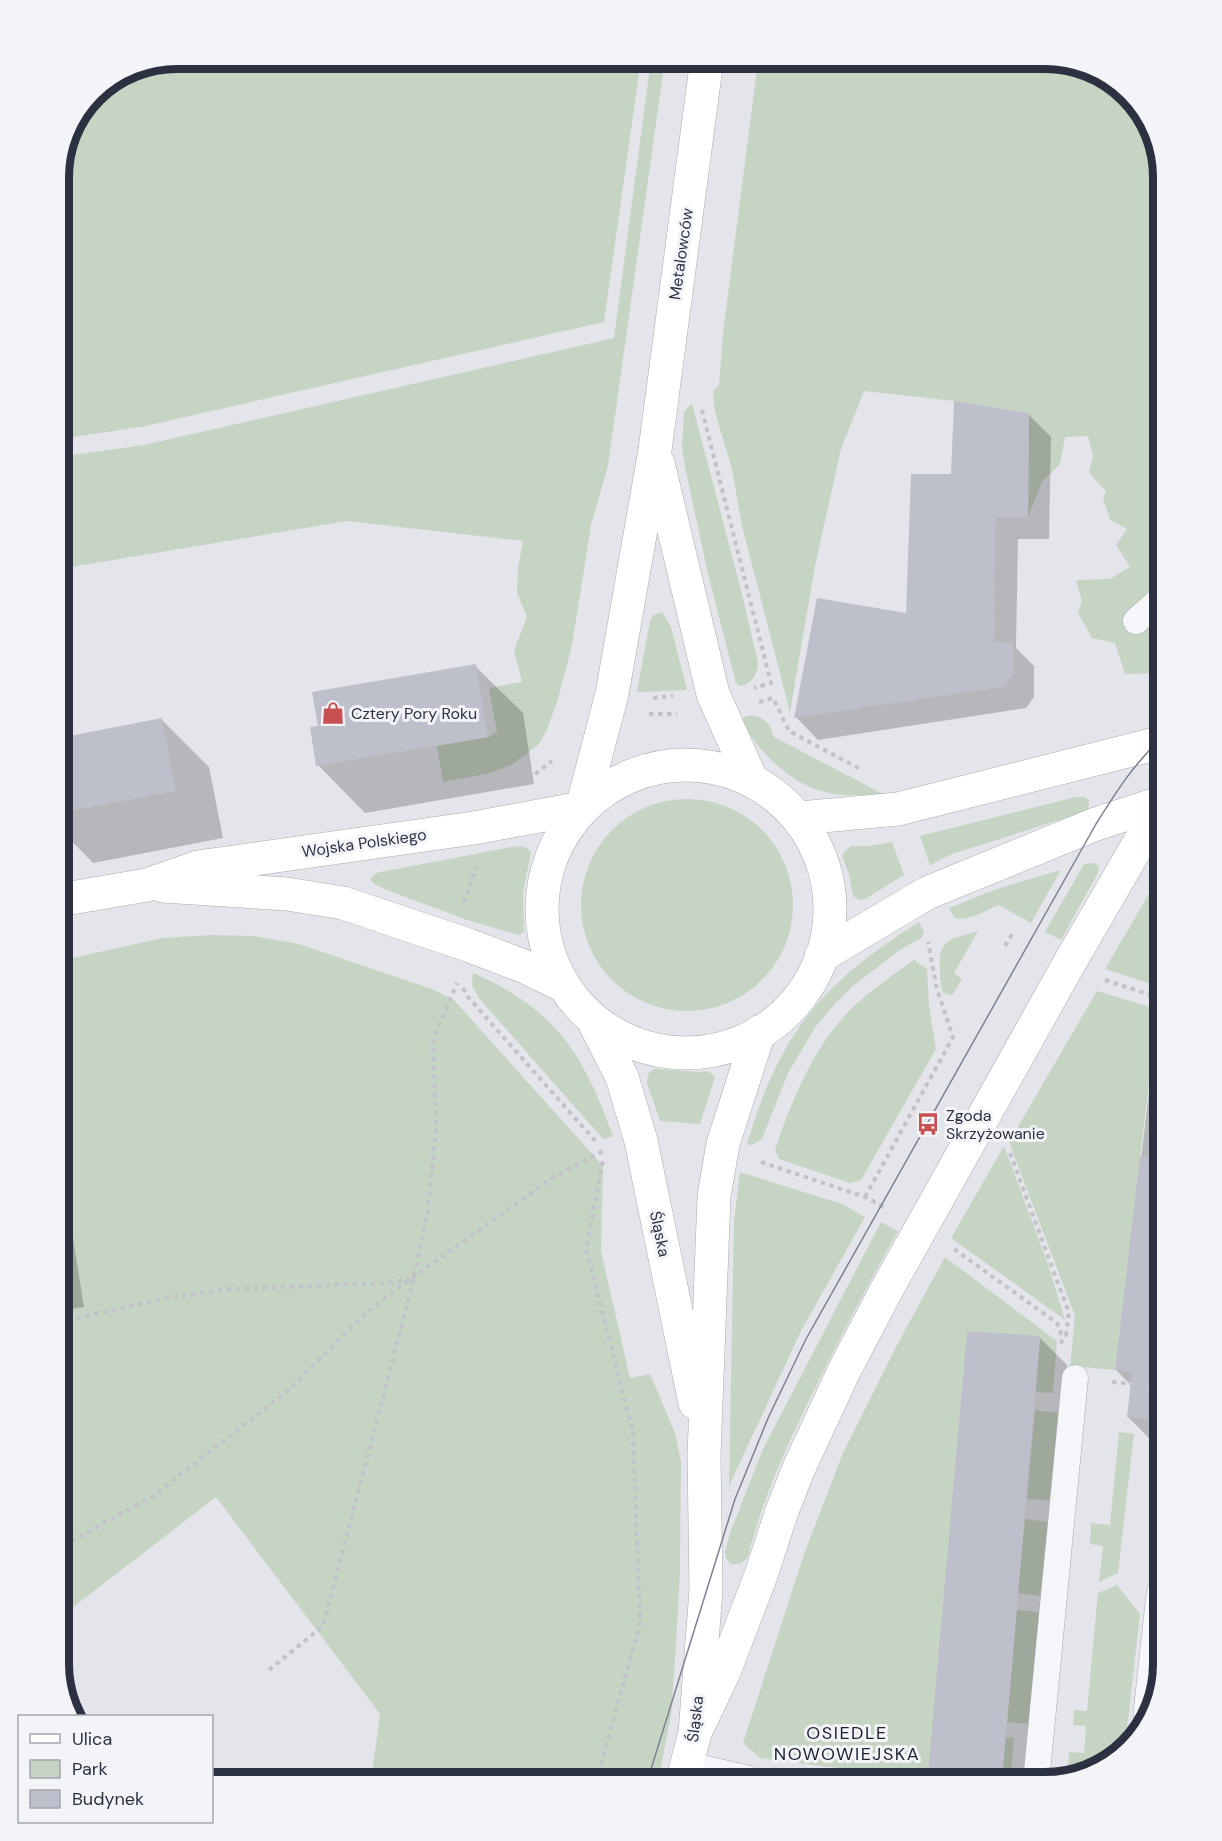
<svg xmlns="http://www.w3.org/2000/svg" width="1222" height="1841" viewBox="0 0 1222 1841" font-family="'DM Sans',sans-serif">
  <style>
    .green { fill: #c6d4c4 }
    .shadow { fill: #0003 }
    .building { fill: #bdc0ca }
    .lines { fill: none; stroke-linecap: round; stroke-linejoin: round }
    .lane-casing { stroke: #a8abb4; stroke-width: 27 }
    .street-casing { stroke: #a8abb4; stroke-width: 34 }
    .secondary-casing { stroke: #a8abb4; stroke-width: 34 }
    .path { stroke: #c1c3c9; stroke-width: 4; stroke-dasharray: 4.5 4.5; stroke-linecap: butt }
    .lane { stroke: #f5f6f9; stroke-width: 26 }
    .street { stroke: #f5f6f9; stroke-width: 33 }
    .secondary { stroke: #fff; stroke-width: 33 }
    .tram { stroke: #7d8293; stroke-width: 1.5 }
    .labels { text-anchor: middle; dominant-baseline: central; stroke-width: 6; stroke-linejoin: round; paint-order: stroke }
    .street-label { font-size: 16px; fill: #2c3142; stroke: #f3f4f8 }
    .poi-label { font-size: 16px; fill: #2c3142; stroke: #f3f4f8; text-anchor: start }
    .neighbourhood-label { font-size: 18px; letter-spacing: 1.5px; fill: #1e2233; stroke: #f3f4f8 }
    .rim { fill: none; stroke: #2c3142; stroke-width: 8 }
  </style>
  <rect width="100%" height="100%" fill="#e3e5ea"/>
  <!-- green -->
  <path class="green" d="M177,59H641L604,322L141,427L59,439V170L68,132L94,93L132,67Z
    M651,59H665L608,466L591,525L572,645L558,699L546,732L538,745L513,764L491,773L443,782L437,746L488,737L497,732L489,688L522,682L514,650L527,617L517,593L518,569L523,541L347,521L59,569V457L144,445L614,338Z
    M760,59H1052L1110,78L1148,118L1163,177V673L1125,674L1115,643L1092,638L1078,613L1082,601L1076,580L1110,579L1130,567L1116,545L1127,529L1110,520L1103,498L1106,491L1089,473L1093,455L1088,436L1065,437L1060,464L1042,482L1028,517L1029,413L954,401L864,391L841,449L815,566L790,712L742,526L732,469L715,412L713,391L719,385L723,333L757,69Z
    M692,403L743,598L758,663C757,674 753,684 740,686L736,683L708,574L685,467L682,447L684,412Z
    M662,612L671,627L687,690L637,692L650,621L653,615Z
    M745,716C762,714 770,722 774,737L883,794C860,796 834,797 812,788C783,775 755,749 742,719Z
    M1076,797H1084L1089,800L1088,811L952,854L930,865L920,836Z
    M581 905a106 106 0 1 1 212 0a106 106 0 1 1-212 0Z
    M892,842L904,875L865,899L860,900L853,896L849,874L842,856L845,851L851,846H869Z
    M517,846L525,847L531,852L523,893L524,932L519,935L467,920L387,890L376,885L370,879L376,873Z
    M1095,863L1099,867L1098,873L1061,940L1045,932L1084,864Z
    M1061,870L1031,923L999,905C986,910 969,922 955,918L949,908L997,889Z
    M1163,870V988L1105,969Z
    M919,922L924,933L921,938L900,950L853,986L834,1005L816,1026L788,1073L762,1139L751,1145L747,1144C779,1034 822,983 919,922Z
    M978,931L954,973L962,979L953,994L950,995L943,993C940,985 940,977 940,969C937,938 953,939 978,931Z
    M211,935L254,936L299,944L432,989L454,1000L603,1166L601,1251L630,1378L650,1374L675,1433L681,1462L680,1571L676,1644L671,1715L658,1782H371L380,1714L216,1497L59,1618V1288L64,1287L59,1249V961L163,938Z
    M914,960L927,969L929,1006L936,1049L861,1180L850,1183L779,1159L775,1150L777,1144C794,1095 815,1045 852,1008C871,990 893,975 914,960Z
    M473,973C557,1010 583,1054 613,1136L605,1139L602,1138L478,997L472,985Z
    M1097,991L1163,1011V1042L1154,1041L1115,1370L1070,1366L1075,1316L1009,1142Z
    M655,1069L701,1072C707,1070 711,1072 715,1077L700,1124L660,1121L647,1083L649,1072Z
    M1004,1146L1049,1267L1065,1320L951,1238Z
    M740,1172L842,1204L865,1217L801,1331L729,1486L734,1221Z
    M881,1222L898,1231C865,1290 833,1350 804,1411C781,1458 761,1505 748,1556C744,1564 739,1564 731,1564L726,1558L725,1552L730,1533L763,1449Z
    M945,1257L1057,1341L1053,1393L1036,1392L1040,1337L967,1331L929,1774L1001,1781L1006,1737L1014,1738L1010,1782H944L760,1758L743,1743L804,1554L843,1453L897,1345Z
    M1035,1410L1058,1413L1050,1500L1027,1499Z
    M1119,1432L1134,1434L1118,1573L1099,1582L1103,1546L1090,1544L1091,1523L1110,1525Z
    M1025,1519L1048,1522L1040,1596L1018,1593Z
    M1117,1585L1140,1614L1125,1746L1104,1767L1082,1773V1766L1068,1765L1069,1752L1084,1753L1086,1726L1073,1725L1074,1710L1087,1711L1098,1593Z
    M1017,1610L1040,1612L1029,1724L1007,1722Z"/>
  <!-- shadow -->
  <path class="shadow" d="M1029,415L1051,437L1049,539H1018L1016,648L1034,666V697L1026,708L818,740L796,717L908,615L953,476Z
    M475,666L523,713L534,784L365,813L318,765Z
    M162,720L209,767L223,838L93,863L59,828V739Z
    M1155,1042L1163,1043V1452L1128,1417L1132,1386L1116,1370Z
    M59,1165L62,1169L84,1307L59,1311Z
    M969,1332L1040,1338L1067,1365L1030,1782H929Z"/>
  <!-- building -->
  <path class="building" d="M954,401L1029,413L1028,517H996L994,642H1013V674L1003,687L794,718L817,598L906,613L911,474H951Z
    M476,664L488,737L316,766L310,727L318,726L312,692Z
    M162,718L176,791L59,813V738Z
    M1140,1156L1163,1157V1421L1127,1417L1132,1372L1115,1370Z
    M967,1331L1040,1336L1002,1781L928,1774Z"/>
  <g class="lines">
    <!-- lane casing -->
    <g class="lane-casing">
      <path id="lane" d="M1136,621L1163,597
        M1036,1782L1075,1378"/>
    </g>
    <!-- street casing -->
    <g class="street-casing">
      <path id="street" d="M1150,1713L1163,1594
        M686,1768L747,1782"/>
    </g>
    <!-- secondary casing -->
    <g class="secondary-casing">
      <path id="secondary" d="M658,463L713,694L751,779
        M542 909a144 144 0 1 1 288 0a144 144 0 1 1-288 0Z
        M582,808L612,694L655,450L707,59
        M800,818L898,809L1163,742
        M163,886L287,894L343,903L468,945L523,966L562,985
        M59,900L147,885L198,867L474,828L582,808
        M821,956L927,893L1096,824L1163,802
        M594,1022L622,1077L641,1141L695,1403
        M695,1733L724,1672L761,1575L782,1511L799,1468L844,1371L887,1289L1070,962L1139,843L1163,817
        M682,1782L695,1733L706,1590L704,1455L714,1196L723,1144L759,1032"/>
    </g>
    <!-- path -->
    <path class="path" d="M702,410L771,683L754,688
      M653,698L673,696
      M759,702L773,698L789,731L862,770
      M649,714H677
      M535,774L552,761
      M464,903L476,867
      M1005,946L1014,931
      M1105,980L1163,999
      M463,988L468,997L597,1143
      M1010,1153L1069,1313L1066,1335L1061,1331
      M761,1162L865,1197L886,1208
      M865,1197L953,1037L937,989L928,942
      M954,1249L1057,1323L1062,1337L1061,1347
      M59,1322L171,1297L231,1289L387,1283L410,1279
      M1112,1382L1163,1387
      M59,1554L70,1542L153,1496L289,1390L366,1313L398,1288L552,1178L603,1151
      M269,1670L323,1626L414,1278L428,1208L436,1131L433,1039L457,983
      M784,1770L881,1782
      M596,1782L640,1624L633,1432L586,1249L603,1160"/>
    <!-- lane -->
    <use href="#lane" class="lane"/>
    <!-- street -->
    <use href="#street" class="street"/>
    <!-- secondary -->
    <use href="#secondary" class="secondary"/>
    <!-- tram -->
    <path class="tram" d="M647,1782L735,1499L769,1416L806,1339L1096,824C1116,792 1135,762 1163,737"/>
  </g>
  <!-- icons -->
  <defs>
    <g id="shop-bare" transform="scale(1.8)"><path d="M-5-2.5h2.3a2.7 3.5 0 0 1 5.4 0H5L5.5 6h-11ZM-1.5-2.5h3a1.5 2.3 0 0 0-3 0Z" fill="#c85051" stroke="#f3f4f8" stroke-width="2.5" paint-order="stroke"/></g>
    <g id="bus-bare" transform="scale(1.8)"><path d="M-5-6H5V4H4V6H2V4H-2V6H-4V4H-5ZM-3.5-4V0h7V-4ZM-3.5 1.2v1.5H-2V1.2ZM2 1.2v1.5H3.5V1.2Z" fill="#c85051" stroke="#f3f4f8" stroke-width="2.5" paint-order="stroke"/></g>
  </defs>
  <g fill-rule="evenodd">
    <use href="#shop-bare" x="333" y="713"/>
    <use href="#bus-bare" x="928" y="1124"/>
  </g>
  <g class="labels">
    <!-- street labels -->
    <g class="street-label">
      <text transform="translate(681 254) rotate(-82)">Metalowców</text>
      <text transform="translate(364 843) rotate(-8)">Wojska Polskiego</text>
      <text transform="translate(660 1234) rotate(78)">Śląska</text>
      <text transform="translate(695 1719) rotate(-83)">Śląska</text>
    </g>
    <!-- poi labels -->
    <g class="poi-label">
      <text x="351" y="713">Cztery Pory Roku</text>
      <text x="946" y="1115">Zgoda<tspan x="946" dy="18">Skrzyżowanie</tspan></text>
    </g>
    <!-- neighbourhood labels -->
    <g class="neighbourhood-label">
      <text x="847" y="1733">OSIEDLE<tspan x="847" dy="21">NOWOWIEJSKA</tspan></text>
    </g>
  </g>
  <!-- crop -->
  <path d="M0 0H1222V1841H0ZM177 69H1045A108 108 0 0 1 1153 177V1664A108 108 0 0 1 1045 1772H177A108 108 0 0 1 69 1664V177A108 108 0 0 1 177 69Z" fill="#f3f4f8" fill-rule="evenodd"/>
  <path class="rim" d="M177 69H1045A108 108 0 0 1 1153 177V1664A108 108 0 0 1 1045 1772H177A108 108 0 0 1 69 1664V177A108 108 0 0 1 177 69Z"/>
  <!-- legend -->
  <rect x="18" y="1715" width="195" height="108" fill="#f3f4f8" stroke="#a3a6af" stroke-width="1.5"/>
  <rect x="30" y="1734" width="30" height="9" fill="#ffffff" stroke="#a3a6af" stroke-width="1.5"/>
  <text x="72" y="1745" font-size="18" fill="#2c3142">Ulica</text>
  <rect x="30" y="1760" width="30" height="18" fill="#c6d4c4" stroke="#a3a6af" stroke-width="1.5"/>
  <text x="72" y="1775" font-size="18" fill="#2c3142">Park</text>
  <rect x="30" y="1790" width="30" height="18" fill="#bdc0ca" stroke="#a3a6af" stroke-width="1.5"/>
  <text x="72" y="1805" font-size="18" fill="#2c3142">Budynek</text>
</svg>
